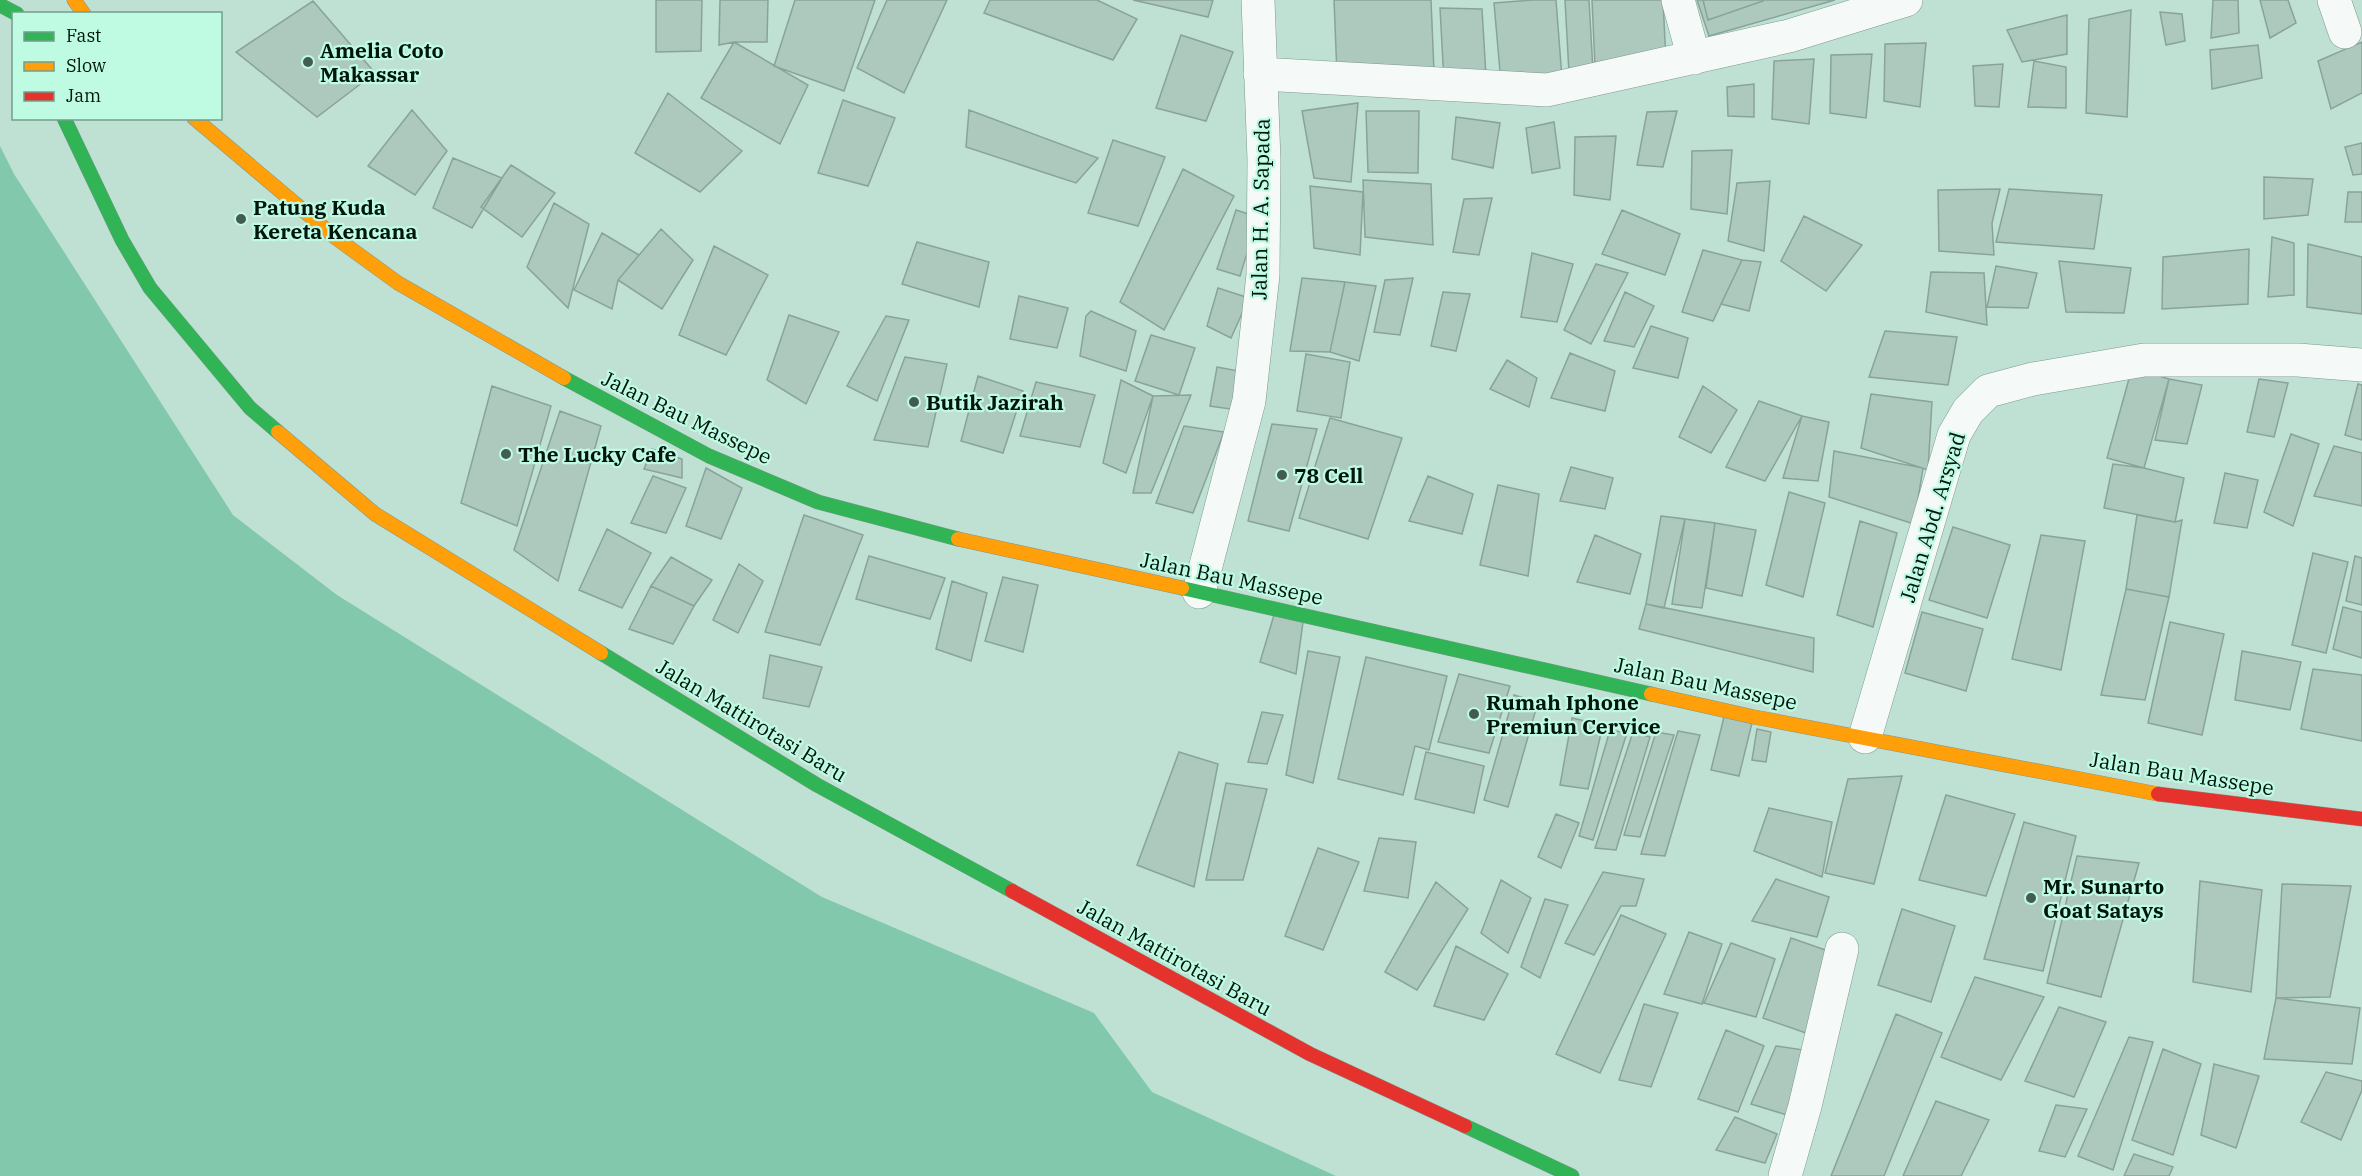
<svg xmlns="http://www.w3.org/2000/svg" width="2362" height="1176" viewBox="0 0 2362 1176" font-family="'IBM Plex Serif',serif">
  <style>
    .water { fill: #81c8ad }
    .building { fill: #adc8bd; stroke: #8aa399; stroke-width: 1.5 }
    .lines { fill: none; stroke-linecap: round; stroke-linejoin: round }
    .street-casing { stroke: #7e988e; stroke-width: 34 }
    .fast-casing { stroke: #7e988e; stroke-width: 15 }
    .slow-casing { stroke: #7e988e; stroke-width: 15 }
    .jam-casing { stroke: #7e988e; stroke-width: 15 }
    .street { stroke: #f5faf8; stroke-width: 33 }
    .fast { stroke: #30b455; stroke-width: 14 }
    .slow { stroke: #ff9f0a; stroke-width: 14 }
    .jam { stroke: #e5322d; stroke-width: 14 }
    .poi-dot { fill: #435c52; stroke: #bffbe3; stroke-width: 2 }
    .labels { text-anchor: middle; dominant-baseline: central; stroke-width: 4.5; stroke-linejoin: round; paint-order: stroke }
    .poi-label { font-size: 21px; font-weight: bold; fill: #00150d; stroke: #bffbe3; text-anchor: start }
    .street-label { font-size: 21px; fill: #00150d; stroke: #bffbe3 }
  </style>
  <rect width="100%" height="100%" fill="#bfe1d3"/>
  <!-- water -->
  <path class="water" d="M0,146L14,174L233,515L337,595L822,897L1094,1013L1152,1092L1336,1176H0Z"/>
  <!-- building -->
  <path class="building" d="M656,0H702L701,51L656,52Z
    M720,0H768L767,42H734L719,45Z
    M795,0H875L844,91L774,66Z
    M887,0H947L904,93L857,68Z
    M990,0H1097L1137,19L1113,60L984,13Z
    M1133,0H1213L1208,17Z
    M1334,0H1431L1434,71L1337,75Z
    M1532,0H1556L1562,78L1501,83L1494,3Z
    M1565,0H1589L1593,71L1569,73Z
    M1592,0H1663L1666,62L1595,66Z
    M1697,0H1835L1709,36Z
    M1703,0H1763V1L1708,20Z
    M2213,0H2238L2239,33L2211,38Z
    M2260,0H2288L2296,23L2270,38Z
    M313,1L375,73L317,117L236,52Z
    M1440,8L1482,9L1486,76L1444,82Z
    M2131,10L2127,117L2086,113L2089,19Z
    M2160,12L2182,14L2185,41L2166,45Z
    M2067,15V54L2022,62L2007,30Z
    M1181,35L1233,52L1206,121L1156,108Z
    M734,42L808,85L780,144L701,98Z
    M2362,42V93L2331,109L2318,61Z
    M1926,43L1920,107L1884,101L1885,44Z
    M2258,45L2262,78L2212,89L2210,50Z
    M1872,54L1866,118L1830,113L1831,55Z
    M1814,59L1809,124L1772,119L1774,61Z
    M2034,61L2066,67V108L2028,107Z
    M2003,64L1999,107L1975,106L1973,66Z
    M1754,84V117L1728,116L1727,87Z
    M668,93L742,151L700,192L635,153Z
    M843,100L895,118L868,186L818,173Z
    M1358,103L1351,182L1314,178L1302,111Z
    M412,110L447,151L415,195L368,166Z
    M969,110L1098,158L1076,183L966,147Z
    M1366,111H1419L1418,173L1368,172Z
    M1677,111L1663,167L1637,165L1647,112Z
    M1456,117L1500,123L1493,168L1452,159Z
    M1554,122L1560,168L1532,173L1526,128Z
    M1616,136L1610,200L1574,195L1575,137Z
    M1113,140L1165,157L1138,226L1088,213Z
    M2362,143V174L2353,175L2345,147Z
    M1732,150L1727,214L1691,209L1692,151Z
    M453,158L502,178L472,228L433,208Z
    M511,165L555,193L522,237L481,207Z
    M1183,169L1234,196L1164,330L1120,302Z
    M2264,177L2313,179L2308,215L2264,219Z
    M1363,180L1431,184L1433,245L1365,237Z
    M1770,181L1764,251L1728,241L1737,183Z
    M1310,186L1363,192L1360,255L1314,248Z
    M2000,189L1992,223L1994,255L1939,251L1938,190Z
    M2009,189L2102,195L2094,249L1996,242Z
    M2348,192H2362V222H2345Z
    M1492,198L1479,255L1453,252L1464,199Z
    M554,203L589,224L568,308L527,267Z
    M1236,210L1258,217L1240,276L1217,269Z
    M1622,210L1680,234L1665,275L1602,254Z
    M1804,216L1862,245L1826,291L1781,261Z
    M661,229L693,260L662,309L618,280Z
    M602,233L639,255L618,280L612,309L574,290Z
    M2272,237L2294,243V295L2268,297Z
    M917,242L989,262L979,307L902,284Z
    M2308,244L2362,257V314L2307,307Z
    M714,246L768,275L726,355L679,335Z
    M2249,249L2248,304L2162,309L2163,257Z
    M1703,250L1742,260L1713,321L1682,312Z
    M1532,253L1573,264L1557,322L1521,317Z
    M1742,260L1761,262L1749,311L1721,304Z
    M2059,261L2131,268L2124,313L2066,312Z
    M1596,264L1628,273L1591,344L1564,330Z
    M1996,266L2037,273L2028,308L1987,307Z
    M1931,272L1984,273L1987,325L1926,312Z
    M1302,278L1345,282L1330,352L1290,351Z
    M1413,278L1400,335L1374,332L1385,280Z
    M1345,282L1376,286L1359,361L1330,352Z
    M1218,288L1249,298L1231,338L1207,326Z
    M1443,292L1470,294L1456,351L1431,346Z
    M1625,292L1654,306L1634,347L1604,341Z
    M1019,296L1068,308L1057,348L1010,339Z
    M1091,311L1136,331L1126,371L1080,356L1086,316Z
    M789,315L839,332L806,404L767,380Z
    M886,316L909,320L877,401L847,386Z
    M1651,326L1688,338L1678,378L1633,368Z
    M1885,331L1957,337L1948,385L1869,377Z
    M1151,335L1195,348L1179,395L1135,381Z
    M1570,353L1615,371L1605,411L1551,398Z
    M1306,354L1350,362L1341,418L1297,411Z
    M905,357L947,364L928,447L874,440Z
    M1507,360L1537,378L1529,407L1490,389Z
    M1217,367L1244,372L1237,410L1210,406Z
    M2132,368L2169,379L2144,468L2107,458Z
    M978,376L1023,391L1003,453L961,441Z
    M2169,379L2202,385L2187,444L2155,440Z
    M2259,379L2288,383L2274,437L2247,432Z
    M1121,380L1153,396L1126,473L1103,463Z
    M1036,382L1095,395L1080,447L1020,436Z
    M2358,384L2362,385V440L2345,435Z
    M492,386L551,406L517,526L461,503Z
    M1703,386L1737,410L1711,453L1679,437Z
    M1871,394L1932,402L1928,470L1861,448Z
    M1191,395L1151,493H1133L1153,396Z
    M1759,401L1802,416L1765,481L1726,467Z
    M560,411L601,426L558,581L514,550Z
    M1802,416L1829,422L1818,481L1783,478Z
    M1330,418L1402,438L1368,539L1299,518Z
    M1272,424L1317,429L1289,531L1248,521Z
    M1184,426L1224,432L1193,513L1156,503Z
    M2291,434L2319,444L2293,526L2264,512Z
    M2334,446L2362,453V506L2314,496Z
    M652,449L682,459V478L644,469Z
    M1834,451L1923,468L1914,524L1829,497Z
    M2113,464L2144,468L2184,478L2175,522L2104,508Z
    M1571,467L1613,478L1605,509L1560,501Z
    M706,468L742,488L721,539L686,526Z
    M2225,473L2258,480L2247,528L2214,523Z
    M653,476L686,488L666,533L631,523Z
    M1428,476L1473,494L1462,534L1409,521Z
    M1498,485L1539,494L1528,576L1480,565Z
    M1789,492L1825,503L1803,597L1766,585Z
    M804,515L863,535L820,645L765,632Z
    M2137,515L2175,522L2182,520L2169,597L2126,589Z
    M1661,516L1685,519L1664,608L1646,604Z
    M1685,519L1715,523L1702,608L1672,604Z
    M1860,521L1897,533L1873,627L1837,615Z
    M1715,523L1756,530L1742,596L1706,588Z
    M1953,527L2010,545L1987,618L1929,600Z
    M607,529L651,553L622,608L579,590Z
    M1595,535L1641,554L1630,594L1577,582Z
    M2041,535L2085,541L2061,670L2012,659Z
    M2313,553L2348,562L2326,653L2292,645Z
    M869,556L945,578L930,619L856,599Z
    M2355,556L2362,558V605L2346,601Z
    M671,557L712,580L694,606L651,586Z
    M739,564L763,581L738,633L713,620Z
    M1003,577L1038,585L1023,652L985,641Z
    M952,581L987,593L971,661L936,649Z
    M651,586L694,606L673,644L629,629Z
    M2126,589L2169,597L2145,700L2101,695Z
    M1646,604L1814,638L1813,672L1639,629Z
    M2343,607L2362,612V658L2333,649Z
    M1922,612L1983,629L1966,691L1905,673Z
    M1274,615L1303,622L1296,674L1260,662Z
    M2170,622L2224,634L2202,735L2148,723Z
    M1308,651L1340,657L1313,783L1286,775Z
    M2242,651L2301,662L2290,710L2235,700Z
    M770,655L822,667L809,707L763,698Z
    M1366,657L1447,676L1429,750L1415,746L1403,795L1338,779Z
    M2313,669L2362,675V741L2301,729Z
    M1459,674L1510,686L1489,753L1438,742Z
    M1514,695L1538,702L1508,807L1484,800Z
    M1262,712L1283,715L1267,764L1248,762Z
    M1724,717L1752,723L1739,776L1711,770Z
    M1572,718L1603,725L1588,789L1560,785Z
    M1757,729L1771,732L1766,762L1752,760Z
    M1610,730L1627,733L1593,840L1579,836Z
    M1678,731L1700,735L1665,856L1641,854Z
    M1633,732L1650,737L1616,850L1595,848Z
    M1656,732L1674,735L1640,837L1624,835Z
    M1179,752L1218,764L1194,887L1137,865Z
    M1426,752L1484,766L1474,813L1415,799Z
    M1902,776L1874,884L1825,873L1848,779Z
    M1226,783L1267,789L1243,880H1206Z
    M1946,795L2015,814L1986,896L1919,880Z
    M1769,808L1832,822L1822,877L1754,851Z
    M1556,814L1579,823L1561,868L1538,857Z
    M2024,822L2076,836L2043,971L1984,959Z
    M1379,838L1416,842L1408,898L1364,891Z
    M1318,848L1359,862L1323,950L1285,936Z
    M2077,856L2139,863L2101,997L2047,983Z
    M1603,872L1644,879L1636,906H1621L1594,955L1565,943Z
    M1776,879L1829,897L1817,937L1752,921Z
    M1501,880L1531,898L1508,953L1481,933Z
    M2200,881L2262,890L2251,992L2193,982Z
    M1436,882L1468,909L1417,990L1385,972Z
    M2282,884L2351,886L2330,997L2276,998Z
    M1545,899L1568,905L1540,978L1521,967Z
    M1902,909L1955,926L1931,1002L1878,985Z
    M1621,915L1666,934L1600,1073L1556,1054Z
    M1689,932L1722,944L1702,1004L1664,994Z
    M1791,938L1834,953L1806,1033L1763,1018Z
    M1731,943L1775,959L1756,1017L1704,1003Z
    M1456,946L1508,974L1484,1020L1434,1006Z
    M1975,977L2044,997L2001,1080L1941,1057Z
    M2276,998L2360,1008L2352,1064L2264,1059Z
    M1644,1004L1678,1013L1651,1087L1619,1080Z
    M2059,1007L2106,1022L2074,1097L2025,1081Z
    M1896,1014L1942,1033L1884,1176H1831Z
    M1726,1030L1764,1046L1738,1112L1698,1099Z
    M2129,1037L2153,1042L2113,1170L2078,1156Z
    M1776,1046L1804,1050L1787,1115L1751,1104Z
    M2163,1049L2201,1064L2173,1155L2132,1140Z
    M2214,1064L2259,1076L2236,1148L2201,1135Z
    M2326,1072L2362,1081V1090L2341,1140L2301,1122Z
    M1936,1101L1989,1120L1961,1176H1903Z
    M2056,1105L2087,1109L2065,1157L2039,1151Z
    M1735,1117L1777,1134L1765,1163L1716,1150Z
    M2134,1154L2173,1167L2169,1176H2124Z"/>
  <g class="lines">
    <!-- street casing -->
    <g class="street-casing">
      <path id="street" d="M1678,0L1694,58
        M2334,0L2345,32
        M1260,74L1547,90L1789,36L1906,0
        M1199,592L1249,401L1263,275L1264,160L1258,0
        M1865,737L1954,435L1968,411L1988,391L2033,379L2144,360H2298L2362,365
        M1785,1176L1805,1106L1842,949"/>
    </g>
    <!-- fast casing -->
    <g class="fast-casing">
      <path id="fast" d="M0,5L17,14
        M64,118L122,240L150,288L250,408L278,432
        M564,378L709,456L818,502L958,539
        M1182,588L1651,694
        M601,653L817,785L1012,891
        M1465,1126L1572,1176"/>
    </g>
    <!-- slow casing -->
    <g class="slow-casing">
      <path id="slow" d="M74,0L84,14
        M194,118L336,238L398,283L564,378
        M278,432L375,514L601,653
        M958,539L1182,588
        M1651,694L1754,717L2158,794"/>
    </g>
    <!-- jam casing -->
    <g class="jam-casing">
      <path id="jam" d="M2158,794L2362,819
        M1012,891L1310,1054L1465,1126"/>
    </g>
    <!-- street -->
    <use href="#street" class="street"/>
    <!-- fast -->
    <use href="#fast" class="fast"/>
    <!-- slow -->
    <use href="#slow" class="slow"/>
    <!-- jam -->
    <use href="#jam" class="jam"/>
  </g>
  <!-- markers -->
  <g class="poi-dot">
    <circle cx="308" cy="62" r="6"/>
    <circle cx="241" cy="219" r="6"/>
    <circle cx="914" cy="402" r="6"/>
    <circle cx="506" cy="454" r="6"/>
    <circle cx="1282" cy="475" r="6"/>
    <circle cx="1474" cy="714" r="6"/>
    <circle cx="2031" cy="898" r="6"/>
  </g>
  <g class="labels">
    <!-- poi labels -->
    <g class="poi-label">
      <text x="320" y="50">Amelia Coto<tspan x="320" dy="24">Makassar</tspan></text>
      <text x="253" y="207">Patung Kuda<tspan x="253" dy="24">Kereta Kencana</tspan></text>
      <text x="926" y="402">Butik Jazirah</text>
      <text x="518" y="454">The Lucky Cafe</text>
      <text x="1294" y="475">78 Cell</text>
      <text x="1486" y="702">Rumah Iphone<tspan x="1486" dy="24">Premiun Cervice</tspan></text>
      <text x="2043" y="886">Mr. Sunarto<tspan x="2043" dy="24">Goat Satays</tspan></text>
    </g>
    <!-- street labels -->
    <g class="street-label">
      <text transform="translate(1260 209) rotate(-89)">Jalan H. A. Sapada</text>
      <text transform="translate(687 417) rotate(26)">Jalan Bau Massepe</text>
      <text transform="translate(1932 517) rotate(-73)">Jalan Abd. Arsyad</text>
      <text transform="translate(1232 578) rotate(12)">Jalan Bau Massepe</text>
      <text transform="translate(1706 683) rotate(12)">Jalan Bau Massepe</text>
      <text transform="translate(752 720) rotate(31)">Jalan Mattirotasi Baru</text>
      <text transform="translate(2182 773) rotate(9)">Jalan Bau Massepe</text>
      <text transform="translate(1175 957) rotate(29)">Jalan Mattirotasi Baru</text>
    </g>
  </g>
  <!-- legend -->
  <rect x="12" y="12" width="210" height="108" fill="#bffbe3" stroke="#739f8d" stroke-width="1.5"/>
  <rect x="24" y="32" width="30" height="9" fill="#30b455" stroke="#739f8d" stroke-width="1.5"/>
  <text x="66" y="42" font-size="18" fill="#00150d">Fast</text>
  <rect x="24" y="62" width="30" height="9" fill="#ff9f0a" stroke="#739f8d" stroke-width="1.5"/>
  <text x="66" y="72" font-size="18" fill="#00150d">Slow</text>
  <rect x="24" y="92" width="30" height="9" fill="#e5322d" stroke="#739f8d" stroke-width="1.5"/>
  <text x="66" y="102" font-size="18" fill="#00150d">Jam</text>
</svg>
